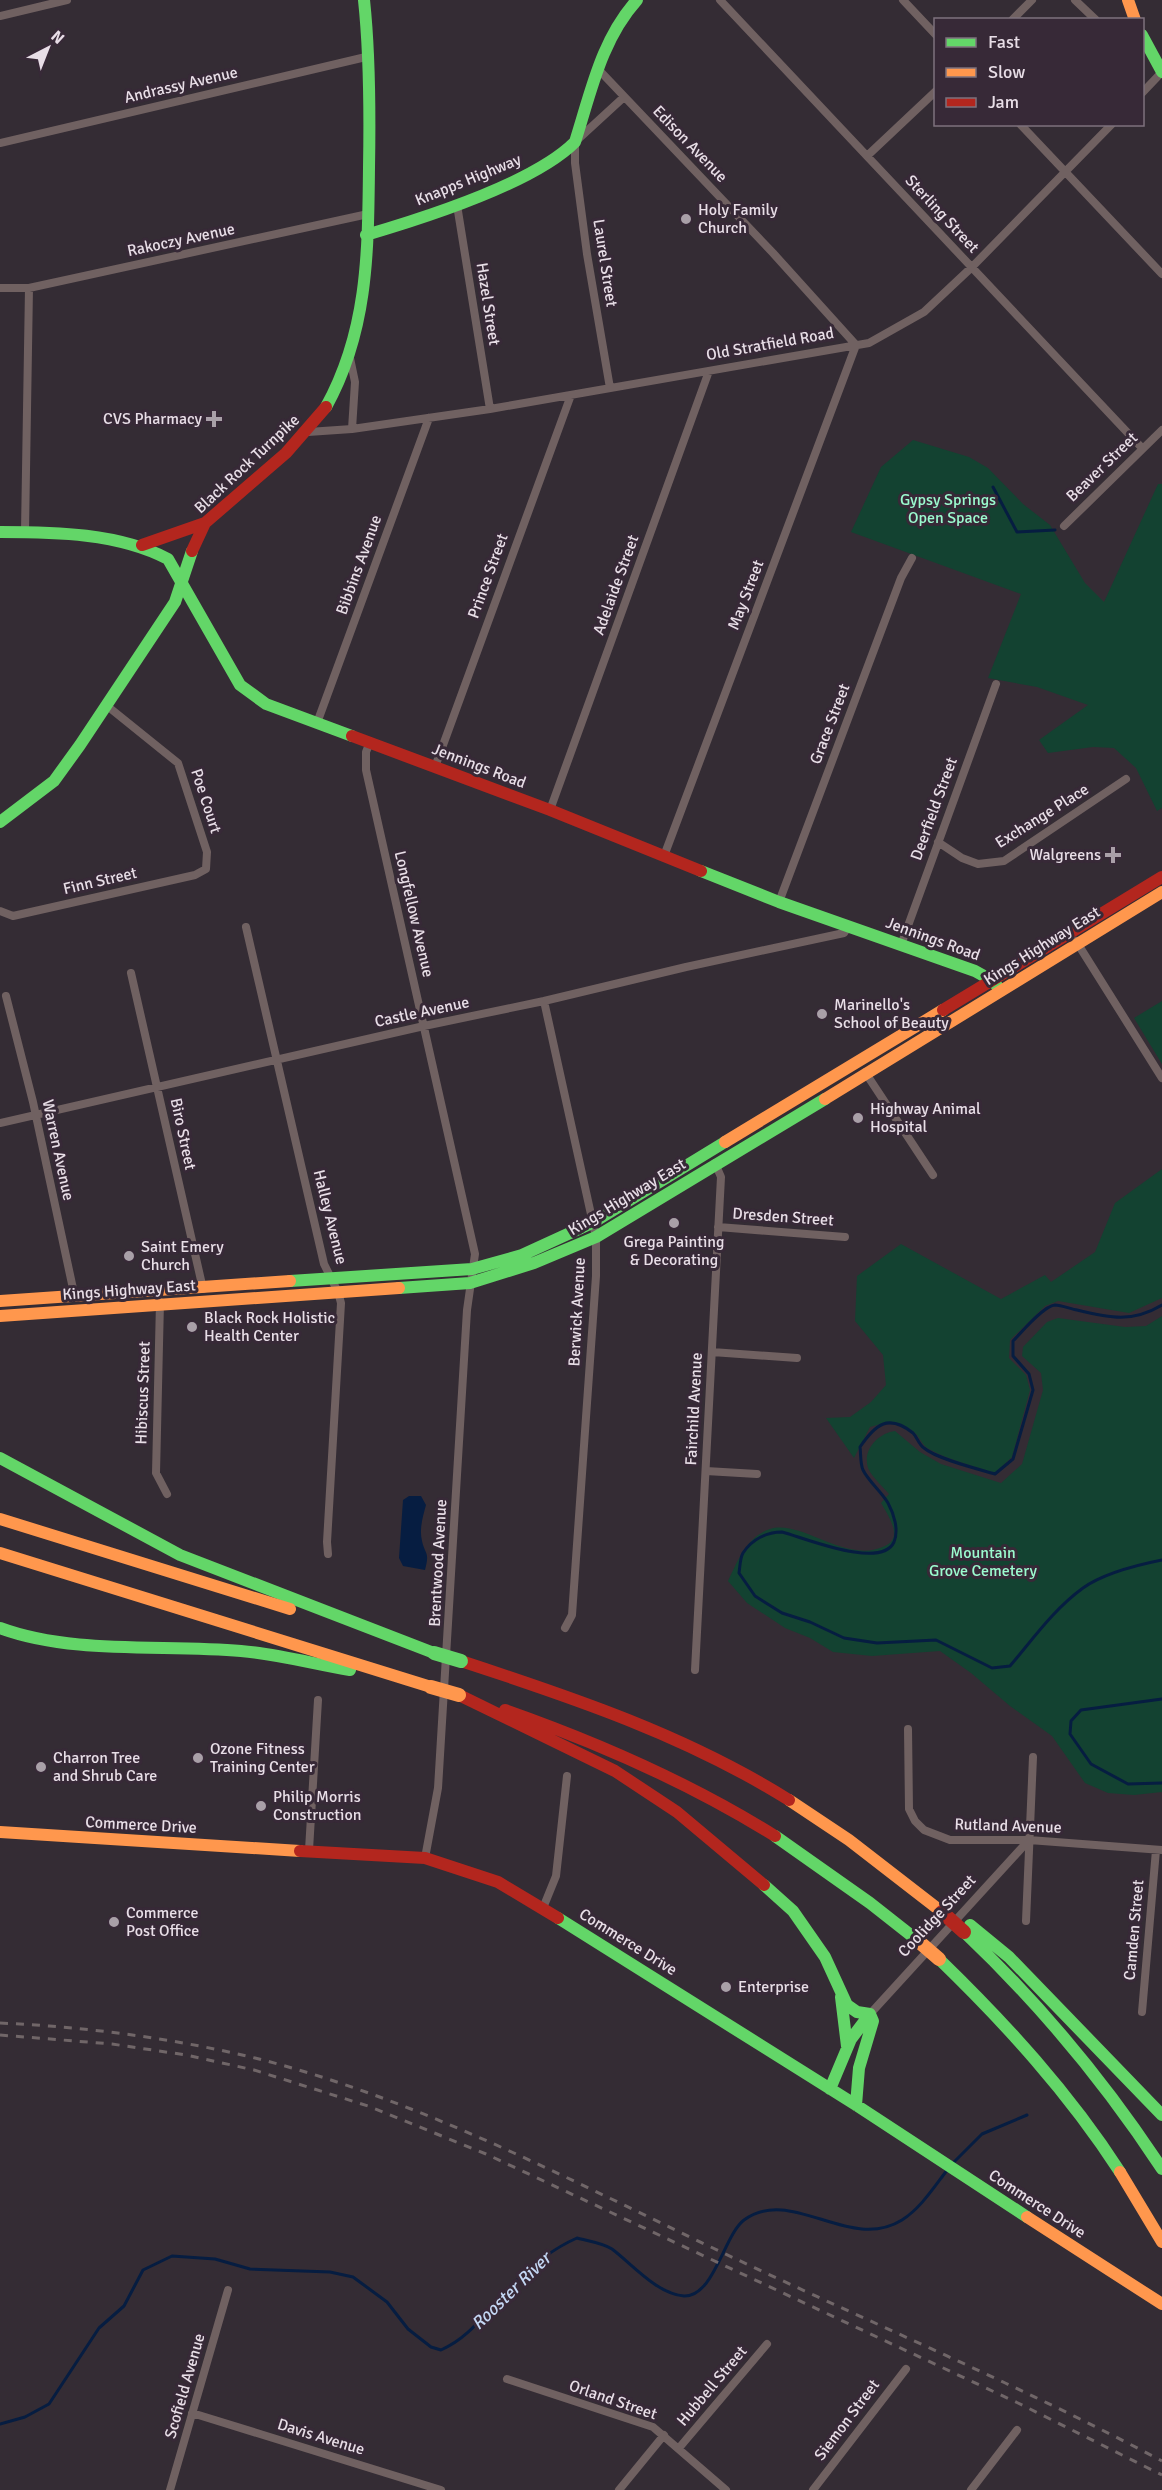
<svg xmlns="http://www.w3.org/2000/svg" width="1162" height="2490" viewBox="0 0 1162 2490" font-family="Signika,sans-serif">
  <style>
    .green { fill: #134231 }
    .water { fill: #061d41 }
    .lines { fill: none; stroke-linecap: round; stroke-linejoin: round }
    .stream { stroke: #061d41; stroke-width: 3 }
    .street { stroke: #706161; stroke-width: 8 }
    .fast { stroke: #63d668; stroke-width: 12 }
    .slow { stroke: #ff974d; stroke-width: 12 }
    .jam { stroke: #b3261e; stroke-width: 12 }
    .rail { stroke: #706668; stroke-width: 3; stroke-dasharray: 8 8; stroke-linecap: butt }
    .fast-bridge { stroke: #63d668; stroke-width: 14 }
    .slow-bridge { stroke: #ff974d; stroke-width: 14 }
    .jam-bridge { stroke: #b3261e; stroke-width: 14 }
    .poi-dot { fill: #a9a0a8; stroke: #372937; stroke-width: 2 }
    .labels { text-anchor: middle; dominant-baseline: central; stroke-width: 6; stroke-linejoin: round; paint-order: stroke }
    .street-label { font-size: 16px; fill: #e8dee7; stroke: #372937 }
    .poi-label { font-size: 16px; fill: #e8dee7; stroke: #372937; text-anchor: start }
    .park-label { font-size: 16px; fill: #9bfbcf; stroke: #372937 }
    .water-label { font-size: 18px; font-style: italic; fill: #c4d7f4; stroke: #372937 }
  </style>
  <rect width="100%" height="100%" fill="#342c34"/>
  <!-- green -->
  <path class="green" d="M913,440L969,457L988,468L1023,504L1050,525L1085,583L1104,602L1158,484H1162V808L1157,811L1136,768L1114,748L1093,747L1048,753L1039,740L1088,705L1037,687L988,678L1021,594L851,532L881,467Z
    M1162,1001V1064L1134,1018Z
    M1162,1169V1298L1129,1313L1058,1301L1045,1306L1010,1340L1009,1358L1026,1375L1030,1390L1012,1457L995,1473C973,1466 949,1460 929,1449C923,1446 921,1440 917,1435C903,1420 888,1421 870,1427L854,1458L826,1418L850,1417L871,1402L886,1385L883,1355L855,1321L857,1276L901,1244L1001,1299L1045,1275L1051,1282L1095,1252L1115,1203Z
    M1162,1316V1792L1134,1795L1108,1793L1085,1783L1052,1736L1010,1706L971,1673L940,1651L872,1656L833,1652L810,1638L785,1628L747,1603L728,1581C737,1562 747,1536 770,1529C802,1519 846,1565 885,1546C904,1538 888,1515 881,1503L889,1494C883,1487 872,1477 868,1468C862,1449 879,1433 895,1431L920,1452L941,1464L1001,1483L1022,1464L1043,1390L1041,1373L1022,1356L1023,1347L1047,1322L1058,1318L1125,1327L1146,1326Z"/>
  <!-- water -->
  <path class="water" d="M409,1496H421L426,1505C423,1516 419,1529 422,1541C425,1555 430,1551 425,1570L403,1566L399,1558L403,1500Z"/>
  <g class="lines">
    <!-- stream -->
    <path class="stream" d="M993,487L1017,532L1055,530
      M1162,1305C1132,1323 1110,1318 1077,1310C1071,1309 1061,1305 1055,1305C1043,1306 1021,1333 1013,1341V1356L1029,1374L1033,1390L1013,1459L995,1474C978,1469 937,1459 924,1448C919,1445 917,1437 913,1433C888,1413 875,1425 860,1447C861,1454 860,1463 863,1470C869,1482 881,1491 888,1503C894,1514 899,1530 894,1542C881,1570 805,1538 782,1532C767,1532 752,1539 743,1553C740,1558 740,1567 739,1573L755,1596L782,1613L810,1622L844,1638L877,1643L936,1640L992,1668L1010,1666C1033,1639 1054,1609 1083,1588C1104,1573 1137,1565 1162,1560
      M1162,1699L1081,1710L1071,1721L1070,1734L1091,1764L1128,1784L1162,1783
      M952,2164L982,2134L1027,2115
      M0,2424L25,2417L49,2404L99,2328L124,2306L143,2270L172,2256L215,2259L250,2269L330,2272L353,2277L387,2302L408,2329L431,2347L441,2350C463,2340 475,2326 491,2308C514,2281 545,2252 577,2238C588,2241 603,2243 612,2249C632,2264 657,2294 684,2296C714,2297 724,2235 744,2220C792,2185 849,2253 902,2220C921,2208 934,2187 948,2169"/>
    <!-- street -->
    <path class="street" d="M720,0L1142,448
      M903,0L936,35
      M1075,0L1096,20
      M0,16L67,0
      M1012,20L1032,0
      M599,70L773,253L856,345L664,856
      M1142,93L1162,72
      M1020,124L1162,274
      M0,143L370,56
      M867,156L936,91
      M457,205L490,409
      M0,288H29L368,214
      M350,358L355,382L352,429
      M610,388L587,254L575,163V142L624,97
      M308,432L352,429L490,409L869,343L924,312L972,267L1112,124
      M1064,526L1162,430
      M25,531L29,288
      M317,723L429,418
      M370,742L366,752V770L475,1254L467,1310L438,1788L425,1858
      M435,767L571,395
      M550,810L709,371
      M938,842L962,858L978,864L1004,861L1126,779
      M779,902L901,578L912,558
      M0,911L13,916L195,875L206,869L207,852L178,763L106,705
      M246,927L324,1264L338,1292L341,1303L327,1542L328,1554
      M1076,941L1162,1078
      M901,945L996,684
      M131,973L203,1289
      M6,996L33,1102L75,1298
      M544,1001L596,1237V1276L572,1615L565,1628
      M865,1072L933,1175
      M0,1123L424,1026L544,1001L686,967L844,933L848,927
      M718,1227L845,1237
      M160,1302L156,1473L167,1494
      M712,1352L797,1358
      M706,1471L757,1474
      M695,1670L721,1177L715,1163
      M908,1729L909,1809L915,1821L924,1830L950,1840H1029L1162,1850
      M309,1850L318,1700
      M543,1908L556,1876L567,1776
      M1026,1921L1033,1757
      M1142,2012L1156,1850
      M870,2014L1029,1840
      M507,2379L653,2427L726,2490
      M192,2413L441,2490
      M679,2448L767,2344
      M170,2490L228,2290
      M619,2490L664,2435
      M813,2490L906,2369
      M971,2490L1017,2430"/>
    <!-- fast -->
    <path class="fast" d="M1142,35L1162,72
      M366,235C424,218 533,184 575,142C591,92 601,40 637,0
      M326,407C368,331 368,253 369,168C370,112 370,56 364,0
      M0,532C55,532 119,533 168,559L240,685L266,704L352,736
      M0,822L54,781L80,745L175,602L192,551
      M701,871L779,902L975,971L993,981L997,986
      M290,1281L472,1269L522,1255L594,1222L725,1142
      M399,1288L470,1283L534,1263L596,1237L825,1099
      M0,1458L180,1555L434,1653
      M0,1628C73,1655 164,1644 241,1651C278,1654 314,1664 350,1670
      M775,1836L870,1903L917,1940
      M764,1885L793,1911L825,1957L847,2005L857,2012L870,2014
      M558,1918L856,2105L1027,2217
      M970,1925L1009,1957L1162,2115
      M964,1932C1040,2004 1105,2082 1162,2169
      M939,1959C1006,2024 1069,2093 1120,2172
      M841,1997L847,2046
      M830,2089L851,2039L870,2014
      M856,2105L859,2068L873,2021L870,2014"/>
    <!-- slow -->
    <path class="slow" d="M1128,0L1135,20
      M825,1099L1162,892
      M725,1142L943,1010
      M0,1301L290,1281
      M0,1316L399,1288
      M0,1519L290,1609
      M0,1553L431,1687
      M789,1800L849,1840L942,1912
      M0,1832L300,1851
      M1120,2172L1162,2242
      M1027,2217L1162,2304"/>
    <!-- jam -->
    <path class="jam" d="M142,545L205,523
      M192,551L205,523L286,453L326,407
      M352,736L550,810L701,871
      M943,1010L1162,877
      M461,1661C574,1698 687,1736 789,1800
      M459,1695L615,1771L677,1812L764,1885
      M505,1710C599,1743 690,1783 775,1836
      M300,1851L425,1858L498,1882L558,1918"/>
    <!-- rail -->
    <path class="rail" d="M0,2023C86,2027 172,2038 255,2058C423,2100 581,2186 736,2259C878,2326 1023,2387 1162,2461
      M0,2035L112,2044L186,2055L254,2070L368,2106L486,2154L1018,2403L1162,2475"/>
    <!-- fast-bridge -->
    <path class="fast-bridge" d="M434,1653L461,1661"/>
    <!-- slow-bridge -->
    <path class="slow-bridge" d="M431,1687L459,1695
      M917,1940L939,1959"/>
    <!-- jam-bridge -->
    <path class="jam-bridge" d="M942,1912L964,1932"/>
  </g>
  <!-- markers -->
  <g class="poi-dot">
    <circle cx="686" cy="219" r="6"/>
    <path d="M211 410h6v6h6v6h-6v6h-6v-6h-6v-6h6z"/>
    <path d="M1110 846h6v6h6v6h-6v6h-6v-6h-6v-6h6z"/>
    <circle cx="822" cy="1014" r="6"/>
    <circle cx="858" cy="1118" r="6"/>
    <circle cx="674" cy="1223" r="6"/>
    <circle cx="129" cy="1256" r="6"/>
    <circle cx="192" cy="1327" r="6"/>
    <circle cx="198" cy="1758" r="6"/>
    <circle cx="41" cy="1767" r="6"/>
    <circle cx="261" cy="1806" r="6"/>
    <circle cx="114" cy="1922" r="6"/>
    <circle cx="726" cy="1987" r="6"/>
  </g>
  <g class="labels">
    <!-- street labels -->
    <g class="street-label">
      <text transform="translate(181 85) rotate(-13)">Andrassy Avenue</text>
      <text transform="translate(690 144) rotate(46)">Edison Avenue</text>
      <text transform="translate(468 180) rotate(-22)">Knapps Highway</text>
      <text transform="translate(942 214) rotate(47)">Sterling Street</text>
      <text transform="translate(181 240) rotate(-12)">Rakoczy Avenue</text>
      <text transform="translate(605 263) rotate(81)">Laurel Street</text>
      <text transform="translate(488 304) rotate(81)">Hazel Street</text>
      <text transform="translate(770 344) rotate(-10)">Old Stratfield Road</text>
      <text transform="translate(247 464) rotate(-43)">Black Rock Turnpike</text>
      <text transform="translate(1102 467) rotate(-44)">Beaver Street</text>
      <text transform="translate(359 565) rotate(-70)">Bibbins Avenue</text>
      <text transform="translate(488 576) rotate(-70)">Prince Street</text>
      <text transform="translate(616 585) rotate(-70)">Adelaide Street</text>
      <text transform="translate(746 595) rotate(-69)">May Street</text>
      <text transform="translate(830 724) rotate(-69)">Grace Street</text>
      <text transform="translate(479 766) rotate(21)">Jennings Road</text>
      <text transform="translate(206 801) rotate(72)">Poe Court</text>
      <text transform="translate(934 809) rotate(-70)">Deerfield Street</text>
      <text transform="translate(1042 816) rotate(-32)">Exchange Place</text>
      <text transform="translate(100 881) rotate(-13)">Finn Street</text>
      <text transform="translate(414 914) rotate(77)">Longfellow Avenue</text>
      <text transform="translate(933 939) rotate(20)">Jennings Road</text>
      <text transform="translate(1042 946) rotate(-32)">Kings Highway East</text>
      <text transform="translate(422 1012) rotate(-12)">Castle Avenue</text>
      <text transform="translate(183 1134) rotate(78)">Biro Street</text>
      <text transform="translate(58 1150) rotate(78)">Warren Avenue</text>
      <text transform="translate(627 1197) rotate(-31)">Kings Highway East</text>
      <text transform="translate(330 1217) rotate(76)">Halley Avenue</text>
      <text transform="translate(783 1217) rotate(4)">Dresden Street</text>
      <text transform="translate(129 1290) rotate(-4)">Kings Highway East</text>
      <text transform="translate(577 1312) rotate(-87)">Berwick Avenue</text>
      <text transform="translate(143 1393) rotate(-88)">Hibiscus Street</text>
      <text transform="translate(694 1409) rotate(-87)">Fairchild Avenue</text>
      <text transform="translate(438 1563) rotate(-87)">Brentwood Avenue</text>
      <text transform="translate(141 1825) rotate(3)">Commerce Drive</text>
      <text transform="translate(1008 1826) rotate(2)">Rutland Avenue</text>
      <text transform="translate(937 1916) rotate(-47)">Coolidge Street</text>
      <text transform="translate(1134 1930) rotate(-85)">Camden Street</text>
      <text transform="translate(628 1942) rotate(32)">Commerce Drive</text>
      <text transform="translate(1037 2204) rotate(33)">Commerce Drive</text>
      <text transform="translate(185 2386) rotate(-74)">Scofield Avenue</text>
      <text transform="translate(712 2386) rotate(-50)">Hubbell Street</text>
      <text transform="translate(613 2400) rotate(19)">Orland Street</text>
      <text transform="translate(847 2420) rotate(-53)">Siemon Street</text>
      <text transform="translate(321 2437) rotate(17)">Davis Avenue</text>
    </g>
    <!-- poi labels -->
    <g class="poi-label">
      <text x="698" y="210">Holy Family<tspan x="698" dy="18">Church</tspan></text>
      <text x="202" y="419" text-anchor="end">CVS Pharmacy</text>
      <text x="1101" y="855" text-anchor="end">Walgreens</text>
      <text x="834" y="1005">Marinello's<tspan x="834" dy="18">School of Beauty</tspan></text>
      <text x="870" y="1109">Highway Animal<tspan x="870" dy="18">Hospital</tspan></text>
      <text x="674" y="1242" text-anchor="middle">Grega Painting<tspan x="674" dy="18">&amp; Decorating</tspan></text>
      <text x="141" y="1247">Saint Emery<tspan x="141" dy="18">Church</tspan></text>
      <text x="204" y="1318">Black Rock Holistic<tspan x="204" dy="18">Health Center</tspan></text>
      <text x="210" y="1749">Ozone Fitness<tspan x="210" dy="18">Training Center</tspan></text>
      <text x="53" y="1758">Charron Tree<tspan x="53" dy="18">and Shrub Care</tspan></text>
      <text x="273" y="1797">Philip Morris<tspan x="273" dy="18">Construction</tspan></text>
      <text x="126" y="1913">Commerce<tspan x="126" dy="18">Post Office</tspan></text>
      <text x="738" y="1987">Enterprise</text>
    </g>
    <!-- park labels -->
    <g class="park-label">
      <text x="948" y="500">Gypsy Springs<tspan x="948" dy="18">Open Space</tspan></text>
      <text x="983" y="1553">Mountain<tspan x="983" dy="18">Grove Cemetery</tspan></text>
    </g>
    <!-- water labels -->
    <g class="water-label">
      <text transform="translate(511 2291) rotate(-44)">Rooster River</text>
    </g>
  </g>
  <!-- legend -->
  <rect x="934" y="18" width="210" height="108" fill="#372937" stroke="#7e717d" stroke-width="1.5"/>
  <rect x="946" y="38" width="30" height="9" fill="#63d668" stroke="#7e717d" stroke-width="1.5"/>
  <text x="988" y="48" font-size="18" fill="#e8dee7">Fast</text>
  <rect x="946" y="68" width="30" height="9" fill="#ff974d" stroke="#7e717d" stroke-width="1.5"/>
  <text x="988" y="78" font-size="18" fill="#e8dee7">Slow</text>
  <rect x="946" y="98" width="30" height="9" fill="#b3261e" stroke="#7e717d" stroke-width="1.5"/>
  <text x="988" y="108" font-size="18" fill="#e8dee7">Jam</text>
  <!-- north arrow -->
  <g transform="translate(48 48) rotate(42)" stroke="#372937" stroke-width="4.5" paint-order="stroke">
  <path d="M0-4.5L10 22L0 15L-10 22Z" fill="#e8dee7"/>
  <text y="-9" font-size="16" font-weight="bold" text-anchor="middle" fill="#e8dee7">N</text>
  </g>
</svg>
